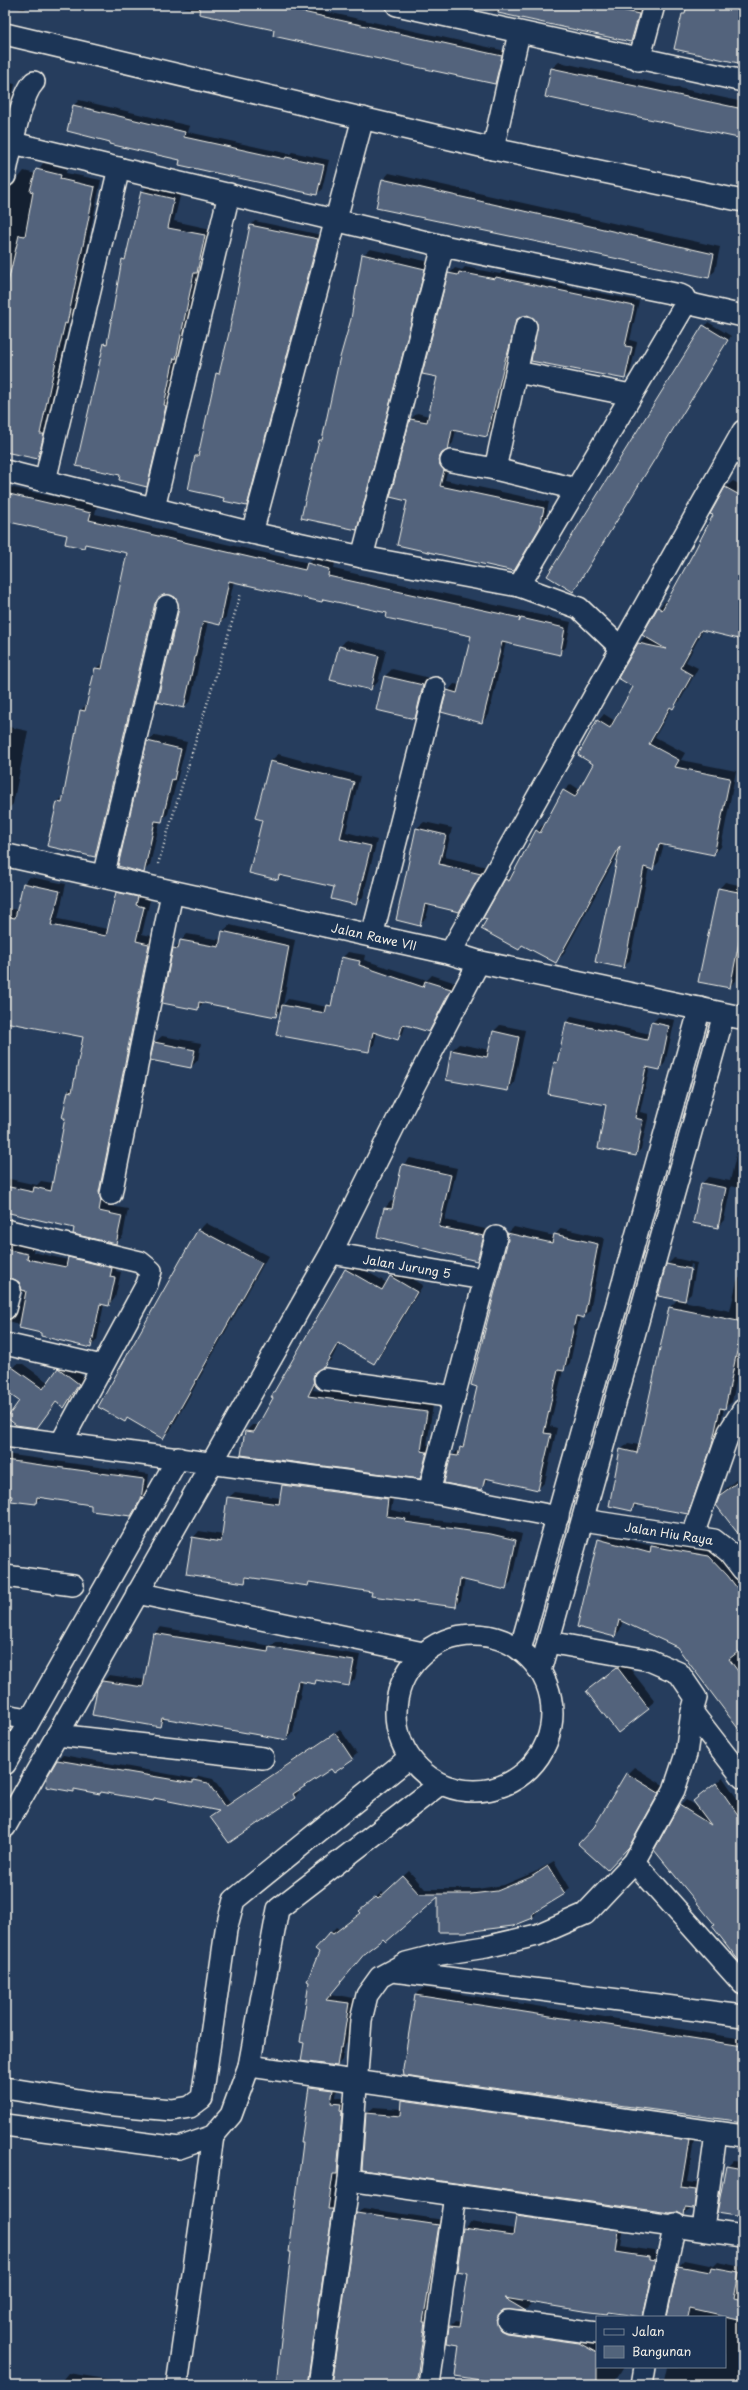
<svg xmlns="http://www.w3.org/2000/svg" width="748" height="2390" viewBox="0 0 748 2390" font-family="'Playpen Sans',sans-serif">
  <style>
    .shadow { fill: #0007; fill-rule: evenodd }
    .building { fill: #52647b; stroke: #f4f1e8 }
    .lines { fill: none; stroke-linecap: round; stroke-linejoin: round }
    .minor-casing { stroke: #f4f1e8; stroke-width: 24 }
    .secondary-casing { stroke: #f4f1e8; stroke-width: 25 }
    .path { stroke: #f4f1e8; stroke-width: 2.5; stroke-dasharray: 1 3; stroke-linecap: butt }
    .minor { stroke: #1d3557; stroke-width: 21 }
    .secondary { stroke: #1d3557; stroke-width: 22 }
    .labels { text-anchor: middle; dominant-baseline: central; stroke-width: 3; stroke-linejoin: round; paint-order: stroke }
    .street-label { font-size: 12px; fill: #f4f1e8; stroke: #1d3557 }
  </style>
  <rect width="100%" height="100%" fill="#263d5d"/>
  <filter id="ink" filterUnits="userSpaceOnUse"><feTurbulence type="fractalNoise" baseFrequency=".025" numOctaves="2"/><feDisplacementMap in="SourceGraphic" scale="8" xChannelSelector="R" yChannelSelector="G"/><feConvolveMatrix kernelMatrix="1 2 1 2 8 2 1 2 1" color-interpolation-filters="sRGB"/></filter>
  <g filter="url(#ink)">
    <!-- shadow -->
    <path class="shadow" d="M9,5H29L24,10Z
      M175,5H295L506,51L500,78L495,83Z
      M464,5H644L637,35L631,41Z
      M559,62L743,102V138L546,97L552,68Z
      M5,82L15,84L5,128Z
      M79,100L190,126L188,132L290,154L292,152L329,160L322,189L317,194L68,131L74,105Z
      M43,163L67,169L66,173L101,180L73,316L70,319L46,427L49,428L44,452L37,458L5,451V300L11,270L5,268V179L16,181L24,171L36,174Z
      M389,173L720,247L715,271L708,277L377,208L383,180Z
      M149,185L181,192L174,221L211,229L203,266L200,269L183,351L180,354L153,479L146,485L121,474L105,344L108,340L123,260L127,256L142,192Z
      M255,221L322,235L251,501L246,505L196,456L200,452L217,374L221,370L251,225Z
      M370,249L430,262L363,523L356,529L320,440L324,436L352,319L363,255Z
      M465,267L500,274L502,272L639,301L630,340L637,342L630,373L625,378L528,314L522,316L510,352L492,431L487,436L456,430L453,443L444,452L445,460L449,464L445,480L549,502L545,520L519,564L514,570L408,500L391,497L411,419L417,413L429,416L438,377L449,274L455,268L462,270Z
      M708,322L731,336L573,590L547,575Z
      M733,481L741,485L735,496L743,498V639L703,630L686,662L698,668L680,701L672,707L655,737L685,753L681,760L736,771L721,847L714,854L664,844L659,862L653,868L649,867L630,960L624,967L619,852L563,955L556,961L524,944L519,949L506,880L513,874L537,831L543,825L545,826L564,791L571,784L580,790L594,763L598,721L604,714L615,721L634,686L638,644L645,637L649,638L659,608L665,601L667,603L714,515L712,513L726,487Z
      M5,486L97,506L95,514L309,563L314,557L335,562L334,569L571,622L566,647L559,654L506,642L489,715L482,722L448,691L454,684L460,685L472,635L388,612L324,598L322,601L234,581L226,617L219,624L208,621L191,700L184,707L180,608L176,597L164,593L102,850L95,856L49,846L58,802L64,796L81,710L88,703L96,668L105,662L128,552L87,543L83,547L68,534L5,519Z
      M346,640L386,650L378,682L371,689L340,647Z
      M392,669L430,678L421,711L414,718L377,709L385,676Z
      M5,726L28,731L13,804L6,811Z
      M155,735L187,742L168,814L160,821L150,865L143,872L148,742Z
      M278,754L360,776L346,832L377,840L363,897L356,904L335,886L283,874L278,879L263,819L256,818L271,761Z
      M424,822L452,828L445,857L487,867L466,904L459,911L430,904L426,918L419,924L417,828Z
      M30,877L66,884L58,919L108,929L117,893L123,886L144,891L143,898L150,900L142,934L156,937L105,1205L128,1209L123,1236L116,1243L75,1227L5,1212V1178L37,1185L41,1181L53,1183L66,1118L68,1091L74,1086L84,1036L5,1020V908L18,910L24,883Z
      M725,882L743,886V966L739,965L736,981L729,987L719,889Z
      M230,925L295,940L283,1005L288,999L327,1007L334,1000L342,958L348,952L365,955L364,960L427,980L432,975L456,983L434,1025L429,1031L406,1024L403,1033L397,1039L377,1032L374,1045L368,1051L282,1009L275,1016L204,1002L197,1009L174,949L187,934L221,940L223,931Z
      M572,1016L650,1034L652,1023L658,1017L675,1020L665,1063L660,1069L650,1067L640,1112L649,1114L641,1149L636,1154L607,1105L555,1063L559,1059L567,1022Z
      M500,1025L525,1030L514,1083L508,1090L452,1050L459,1044L490,1050L493,1032Z
      M162,1036L201,1043L198,1060L191,1067L155,1042Z
      M743,1145V1189L731,1186L724,1220L718,1227L702,1184L708,1177L730,1181L737,1151Z
      M410,1158L457,1168L445,1220L490,1230L484,1253L477,1260L378,1236L385,1208L391,1201L394,1202L403,1165Z
      M206,1223L268,1256L170,1431L163,1437L128,1417L125,1421L199,1230Z
      M514,1227L554,1236L561,1228L604,1238L590,1311L584,1317L580,1316L570,1363L563,1370L550,1426L557,1428L545,1482L538,1489L489,1478L482,1489L452,1456L465,1443L509,1240L508,1233Z
      M9,1242L34,1247L33,1252L68,1260L76,1251L118,1261L116,1271L121,1272L115,1298L109,1305L104,1304L97,1340L90,1347L5,1320V1310L9,1314H16L23,1293L19,1280L7,1277L5,1284V1245Z
      M674,1258L697,1263L691,1294L683,1301L730,1311L737,1281L743,1274V1348L732,1402L724,1408L718,1437L694,1506L687,1513L638,1504L632,1510L621,1450L628,1443L639,1445L670,1307L678,1299L667,1265ZM691,1264L693,1265L687,1294H685Z
      M352,1263L387,1283L398,1270L423,1285L380,1356L374,1363L340,1343L331,1360L320,1368V1377L313,1390L433,1405L427,1445H433L426,1471L420,1478L243,1454L246,1431L252,1425H258L346,1270Z
      M65,1363L85,1377L70,1401L64,1407L57,1402L37,1427L21,1401L5,1390V1377L16,1364H23L49,1383Z
      M5,1454L149,1474L147,1492L131,1515L93,1504L42,1497L35,1503L5,1494Z
      M743,1474V1534L717,1505L722,1492Z
      M289,1479L394,1493L391,1510L411,1514V1517L498,1528L522,1534L511,1582L505,1588L465,1579L461,1600L455,1606L311,1582L308,1585L249,1577L244,1582L193,1538L199,1531L223,1535L228,1498L235,1492L281,1498L283,1485Z
      M605,1534L652,1546L658,1541L714,1551L743,1580V1736L677,1646L623,1620L620,1630L615,1636L599,1540Z
      M160,1627L272,1646L276,1642L360,1655L355,1679L349,1685L318,1679L315,1683L303,1681L293,1733L286,1739L166,1717L160,1726L102,1682L109,1675L146,1680L154,1634Z
      M5,1660L8,1661L5,1680Z
      M624,1661L655,1701L618,1731L587,1691Z
      M340,1729L357,1754L334,1772L331,1767L297,1790L299,1792L295,1797L229,1842L212,1817L220,1810L156,1797L153,1800L102,1791L100,1793L76,1788L74,1791L58,1760L63,1755L196,1779L199,1776L213,1779L230,1803Z
      M634,1767L665,1786L635,1839L613,1862L595,1827L627,1774Z
      M723,1778L743,1807V1965L714,1927L716,1925L680,1806L686,1800L699,1808L694,1801Z
      M554,1861L570,1888L538,1909V1911L533,1917L512,1925L439,1895L368,1950L330,1994L354,1998L347,2042L345,2044L342,2060L337,2065L305,2042L320,1952L316,1949L336,1927L339,1929L362,1912L366,1906L382,1892L384,1894L409,1871L425,1889H477L504,1885L537,1871Z
      M423,1988L743,2039V2121L405,2075L404,2069L416,1995Z
      M316,2081L338,2084L336,2097L346,2099L343,2167L338,2172L333,2203L338,2204L316,2385H278L305,2142H302L310,2087Z
      M410,2094L695,2134L687,2182L702,2184L700,2202L684,2214L367,2113L374,2107L402,2109L403,2100Z
      M733,2161L743,2162V2216L727,2167Z
      M363,2208L444,2220L423,2385H332L357,2214Z
      M523,2210L624,2225L621,2246L655,2251L654,2254L660,2255L649,2310L643,2316L524,2301L531,2305L525,2310L503,2309L502,2313L585,2337L597,2344V2367H623L612,2385H493L494,2381L460,2345L450,2326L456,2320L462,2321L469,2272L464,2228L470,2222L515,2229L517,2216Z
      M685,2260L714,2266L718,2262L743,2267L739,2293L743,2294V2385H663L667,2367H725V2317H668L679,2266Z
      M68,2373L144,2385H58Z"/>
    <!-- building -->
    <path class="building" d="M200,5H271L502,56L495,84L273,36L274,30L199,14Z
      M499,5H599L639,14L631,42L498,13Z
      M687,5H743V64L674,49L682,14H685Z
      M551,68L743,109V139L545,97Z
      M73,105L185,132L184,137L285,159L286,157L324,165L317,195L179,165L180,160L109,144L110,142L67,131Z
      M36,169L61,175L60,179L95,187L67,324L65,323L50,387L40,434H44L38,459L5,452V295L19,235L25,236L33,192L30,191Z
      M382,179L714,254L709,278L376,208Z
      M141,191L174,199L168,228L205,235L197,273H194L176,359L174,358L164,405L166,406L147,487L119,480L120,475L76,466L104,343L107,344L122,259L125,260Z
      M250,225L318,239L247,506L223,501L224,498L188,490L195,456H198L216,373L219,374L229,333Z
      M362,254L425,269L357,530L301,518L319,440H322L339,361L351,319Z
      M459,272L495,279L496,277L634,306L625,346L632,347L625,379L531,361L537,323L528,315L517,319L507,356H506L487,437L452,430L448,450L442,453L439,458L440,465L444,470L440,486L544,508L540,527L514,571L397,545L407,501L390,497L410,419L427,422L437,377L422,374L448,273L458,275Z
      M703,325L728,340L573,592L547,576Z
      M725,487L743,497V640L701,630L680,668L692,675L673,709L670,707L649,744L679,760L675,767L730,778L714,855L659,844L653,870L644,867L624,968L595,962L620,846L556,963L522,945L519,950L481,929L487,919L483,918L505,879L509,881L536,830L540,833L563,790L575,797L593,764L578,755L597,720L610,728L633,687L618,678L638,643L666,649L642,635L658,607L662,610L696,548L713,515L710,514Z
      M5,493L91,513L89,520L305,570L307,563L329,569L328,576L520,618L519,622L521,618L565,628L560,655L502,642L482,723L441,712L447,690L457,693L471,636L386,618L387,613L323,599L322,602L229,581L220,625L203,621L184,708L157,702L179,608L175,597L163,595L155,603L95,857L47,846L57,802L62,803L80,710L85,711L95,668L102,669L127,553L85,544L84,548L65,544L67,535L5,521Z
      M339,646L379,656L371,690L330,680Z
      M384,676L423,685L415,719L376,710Z
      M147,741L181,749L174,780L172,779L162,822L155,821L144,873L118,866Z
      M270,761L354,782L340,839L371,846L356,905L331,899L334,887L279,875L278,880L249,873L262,820L255,818Z
      M416,828L446,835L439,864L481,874L459,912L425,904L420,926L396,920Z
      M23,883L60,891L51,925L106,936L116,892L138,897L136,905L144,907L136,941L149,944L99,1192L101,1200L99,1211L122,1216L116,1244L73,1234L74,1228L5,1212V1186L33,1192L34,1187L51,1191L65,1118H62L68,1091L72,1092L83,1037L5,1022V916L15,918Z
      M718,888L743,893V922L730,988L698,982Z
      M222,931L289,946L276,1017L199,1002L198,1010L162,1003L173,948L178,949L180,940L219,947Z
      M341,957L360,961L359,965L423,987L425,981L451,989L429,1032L403,1024L398,1040L373,1032L369,1052L276,1035L282,1005L325,1013L327,1005L331,1006Z
      M566,1022L647,1040L651,1022L669,1026L660,1070L646,1067L635,1118L643,1120L636,1156L598,1148L606,1105L548,1094L554,1062L557,1063Z
      M493,1031L519,1037L508,1091L446,1080L451,1050L487,1057Z
      M154,1042L195,1050L191,1068L150,1060Z
      M402,1164L451,1175L439,1227L484,1236L477,1261L377,1237L384,1208L392,1209Z
      M701,1183L726,1188L718,1228L693,1223Z
      M198,1229L262,1263L163,1439L127,1418L125,1422L98,1407Z
      M507,1233L552,1243L554,1234L598,1244L584,1318L576,1316L564,1371L558,1370L544,1433L551,1434L538,1490L485,1478L482,1490L444,1483L451,1455L458,1456L460,1447L463,1448L477,1387L471,1385L508,1240Z
      M5,1249L28,1254L27,1259L66,1267L68,1257L112,1268L110,1277L115,1278L109,1306L100,1304L91,1348L41,1336V1333L19,1328L26,1291L22,1290L19,1282L13,1279H5Z
      M666,1264L691,1269L685,1301L658,1296Z
      M345,1269L382,1290L390,1276L417,1292L374,1364L338,1343L324,1367L315,1372L313,1378L314,1384L308,1396L427,1412L421,1451L427,1452L420,1479L241,1455L245,1431L254,1432L273,1398L271,1397Z
      M669,1307L743,1322L725,1409L720,1408L712,1445L688,1514L634,1504L632,1511L609,1506L620,1449L637,1453Z
      M5,1362L43,1389L58,1368L79,1384L64,1408L56,1402L37,1428L16,1425L7,1418L19,1401L5,1391Z
      M5,1460L144,1479L141,1499L131,1516L91,1511V1505L37,1497L36,1504L11,1501L12,1496L5,1495Z
      M743,1478V1540L716,1505L720,1495Z
      M282,1485L388,1499L386,1516L406,1519L405,1522L491,1534L516,1540L506,1590L460,1579L456,1607L371,1596L372,1592L309,1582L308,1586L246,1577L245,1583L186,1574L192,1537L221,1542L227,1497L279,1504Z
      M598,1539L650,1553L651,1546L709,1556L728,1576L743,1596V1648L729,1659L743,1678V1735L677,1647L619,1620L615,1637L577,1627Z
      M153,1633L268,1652L269,1647L354,1661L349,1686L316,1680L315,1684L298,1681L287,1740L162,1718L160,1727L92,1715L97,1689L102,1681L143,1687Z
      M617,1667L649,1709L618,1733L586,1691Z
      M335,1733L353,1760L334,1773L331,1769L293,1794L295,1798L229,1843L210,1817L219,1811L154,1798L153,1801L101,1792L100,1794L74,1789V1792L46,1787L47,1777L57,1760L193,1783V1780L208,1783L225,1807Z
      M626,1773L659,1793L629,1847L607,1870L578,1844L594,1827Z
      M716,1783L743,1822V1966L712,1926L715,1925L654,1850L679,1805L711,1825L693,1801Z
      M548,1866L565,1894L532,1914L533,1918L513,1926L465,1932H438V1897L386,1942L383,1939L366,1952L326,2000L349,2003L342,2048H340L337,2066L301,2061L304,2043L300,2042L309,1982L307,1981L319,1952L315,1949L330,1932L333,1934L361,1913L359,1911L376,1897L378,1899L403,1876L419,1894H471L497,1891L531,1877Z
      M415,1995L743,2046V2122L404,2076L403,2069Z
      M309,2087L333,2090L331,2103L341,2104L340,2110L342,2111L337,2174H333L328,2209H333L307,2385H276L291,2252H289L303,2143H301Z
      M402,2100L689,2140L681,2188L696,2190L694,2209L685,2208L684,2216L677,2212L670,2213L362,2170L366,2113L401,2116Z
      M726,2166L743,2169V2217L717,2213Z
      M356,2213L439,2225L423,2322H425L416,2385H331Z
      M516,2216L619,2230L616,2252L649,2257V2260L655,2261L643,2317L608,2312L607,2314L583,2311L504,2298L526,2311L503,2310L496,2319L500,2330L506,2333L579,2343L597,2353V2385H492L493,2382L455,2376L459,2345L447,2343L449,2326L460,2327L468,2273L457,2271L463,2228L513,2235Z
      M678,2266L710,2272L711,2268L739,2273L734,2299L743,2301V2320L690,2308L688,2317H667Z"/>
    <g class="lines">
      <!-- minor casing -->
      <g class="minor-casing">
        <g id="minor">
          <path d="M397,5L743,81"/>
          <path d="M5,34L493,149L743,201"/>
          <path d="M639,60L654,5"/>
          <path d="M493,149L519,33"/>
          <path d="M5,176C10,154 20,96 34,82"/>
          <path d="M686,303L743,316"/>
          <path d="M517,372L631,395"/>
          <path d="M451,461L495,469L576,489"/>
          <path d="M495,469L526,327"/>
          <path d="M5,471L252,533L362,557L519,586L686,303L684,297L680,295L443,246L13,143"/>
          <path d="M45,481L119,168"/>
          <path d="M154,508L229,194"/>
          <path d="M252,533L363,118"/>
          <path d="M362,557L443,246"/>
          <path d="M519,586L579,608L621,648"/>
          <path d="M103,877L167,606"/>
          <path d="M372,936L435,688"/>
          <path d="M450,953L743,431"/>
          <path d="M111,1194L172,893"/>
          <path d="M5,1230L140,1262L151,1271L147,1284L61,1443"/>
          <path id="s1" d="M331,1253L483,1279"/>
          <path d="M5,1309L10,1290"/>
          <path d="M5,1344L102,1366"/>
          <path d="M325,1379L454,1397"/>
          <path d="M5,1436L429,1492L558,1517"/>
          <path d="M429,1492L496,1237"/>
          <path id="s2" d="M583,1520L714,1540L729,1552L743,1570"/>
          <path d="M693,1535L729,1432L743,1410"/>
          <path d="M5,1576L73,1585"/>
          <path d="M137,1593L423,1653"/>
          <circle cx="474" cy="1713" r="78"/>
          <path d="M548,1642L649,1660L679,1673L696,1698L692,1712L743,1778"/>
          <path d="M520,1650L700,1008"/>
          <path d="M540,1671L724,1014"/>
          <path d="M5,1715L29,1719"/>
          <path d="M57,1735L263,1758"/>
          <path d="M5,1764L178,1458"/>
          <path d="M5,1827L331,1253L414,1086L479,962"/>
          <path d="M634,1862L743,1984"/>
          <path d="M393,1971L743,2016"/>
          <path d="M249,2066L743,2136"/>
          <path d="M5,2088L104,2104L172,2110L190,2107L202,2098L226,1930L234,1900L409,1758"/>
          <path d="M5,2125L179,2148L213,2136L231,2115L249,2066L278,1909L440,1784"/>
          <path d="M349,2180L743,2236"/>
          <path d="M703,2229L716,2134"/>
          <path d="M655,2317L675,2224"/>
          <path d="M508,2321L597,2333"/>
          <path d="M177,2385L213,2136"/>
          <path d="M319,2385L349,2180L361,2020L367,1995L380,1977L406,1963L441,1954L486,1947L537,1935L585,1914L634,1862L674,1790L686,1754L692,1712"/>
          <path d="M429,2385L455,2195"/>
          <path d="M642,2385L645,2367"/>
        </g>
      </g>
      <!-- secondary casing -->
      <g class="secondary-casing">
        <g id="secondary">
          <path id="s3" d="M5,855L450,953L479,962L743,1018"/>
        </g>
      </g>
      <!-- path -->
      <path class="path" d="M158,864L241,593"/>
      <!-- minor -->
      <use href="#minor" class="minor"/>
      <!-- secondary -->
      <use href="#secondary" class="secondary"/>
    </g>
  </g>
  <g class="labels">
    <!-- street labels -->
    <g class="street-label">
      <text stroke="none"><textPath href="#s3" startOffset="378">Jalan Rawe VII</textPath></text>
      <text stroke="none"><textPath href="#s1" startOffset="77">Jalan Jurung 5</textPath></text>
      <text stroke="none"><textPath href="#s2" startOffset="87">Jalan Hiu Raya</textPath></text>
    </g>
  </g>
  <!-- margin -->
  <rect width="748" height="2390" fill="none" stroke="#1d3557" stroke-width="20"/>
  <rect x="10" y="10" width="728" height="2370" fill="none" stroke="#f4f1e8" stroke-width="1.5" filter="url(#ink)"/>
  <!-- legend -->
  <rect x="596" y="2316" width="130" height="52" fill="#1d3557" stroke="#738091"/>
  <rect x="604" y="2329" width="20" height="6" fill="#1d3557" stroke="#738091"/>
  <text x="632" y="2336" font-size="12" fill="#f4f1e8">Jalan</text>
  <rect x="604" y="2346" width="20" height="12" fill="#52647b" stroke="#738091"/>
  <text x="632" y="2356" font-size="12" fill="#f4f1e8">Bangunan</text>
</svg>
